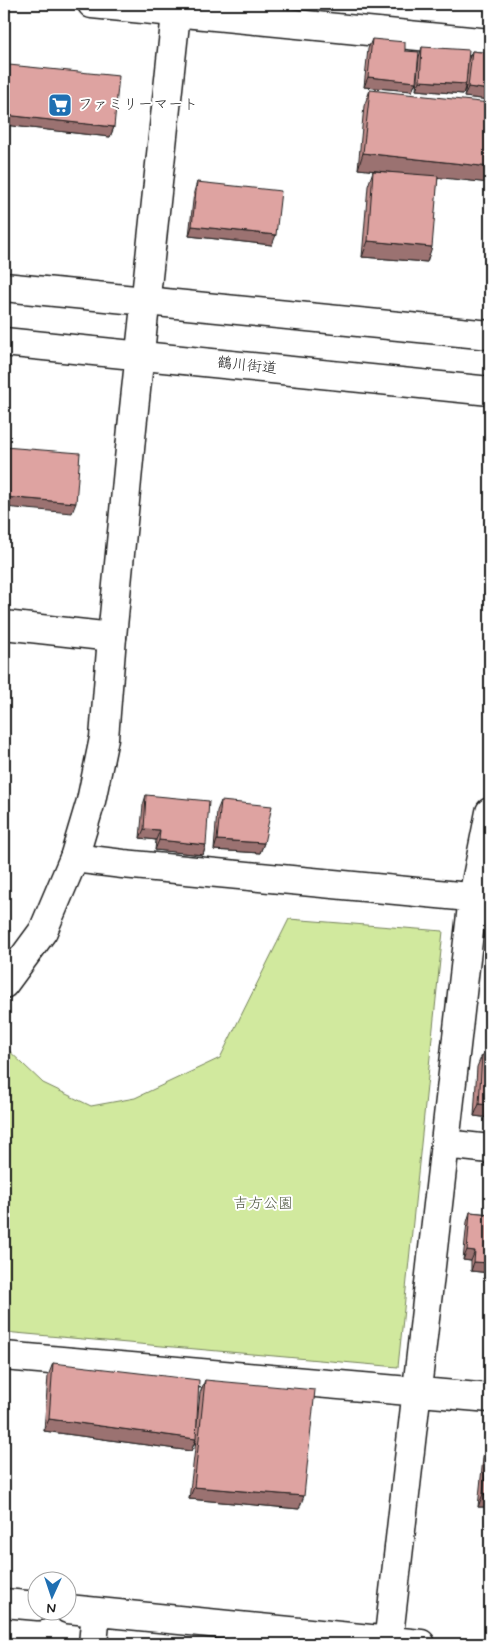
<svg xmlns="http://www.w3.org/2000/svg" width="494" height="1648" viewBox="0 0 494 1648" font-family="Mynerve,'Klee One',sans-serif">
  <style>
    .green { fill: #d1e99e; stroke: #76825d }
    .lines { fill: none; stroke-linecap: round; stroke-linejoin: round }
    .minor-casing { stroke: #1c1c1c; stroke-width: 31 }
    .tertiary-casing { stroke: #1c1c1c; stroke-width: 31 }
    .primary-casing { stroke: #1c1c1c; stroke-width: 31 }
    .minor { stroke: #fff; stroke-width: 28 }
    .tertiary { stroke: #fff; stroke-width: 28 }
    .primary { stroke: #fff; stroke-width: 28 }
    .wall { fill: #bf8c8a; stroke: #1c1c1c }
    .shaded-wall { fill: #9b7271; stroke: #1c1c1c }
    .building { fill: #dea3a1; stroke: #1c1c1c }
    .labels { text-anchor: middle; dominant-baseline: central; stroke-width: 4; stroke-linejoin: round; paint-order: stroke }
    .poi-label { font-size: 15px; fill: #1c1c1c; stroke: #fff; text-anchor: start }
    .street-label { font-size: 15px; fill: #1c1c1c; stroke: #fff }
    .park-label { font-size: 15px; fill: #525a43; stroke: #fff }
  </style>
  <rect width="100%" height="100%" fill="#fff"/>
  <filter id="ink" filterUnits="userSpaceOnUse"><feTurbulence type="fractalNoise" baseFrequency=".02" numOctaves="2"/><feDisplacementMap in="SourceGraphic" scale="10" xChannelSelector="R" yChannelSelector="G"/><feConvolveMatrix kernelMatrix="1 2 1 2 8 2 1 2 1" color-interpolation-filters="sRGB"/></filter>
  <g filter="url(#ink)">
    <!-- green -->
    <path class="green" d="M289,919L443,931L398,1367L4,1332V1046L43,1083L91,1106L135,1098L220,1058Z"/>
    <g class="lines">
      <!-- minor casing -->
      <g class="minor-casing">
        <path id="minor" d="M92,4L490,43
          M4,625L112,637
          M74,858L123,864L490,899
          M445,1144L490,1149
          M4,1356L490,1398
          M4,1603L38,1606
          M68,1609L421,1644
          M93,1644L96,1612
          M388,1644L473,897L490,812"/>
      </g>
      <!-- tertiary casing -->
      <g class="tertiary-casing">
        <path id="tertiary" d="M4,984L43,931L74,858L91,801L104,738L112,637L132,428L177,4"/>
      </g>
      <!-- primary casing -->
      <g class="primary-casing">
        <path id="primary" d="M4,287L490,335
          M4,342L490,391"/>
      </g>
      <!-- minor -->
      <use href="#minor" class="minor"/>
      <!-- tertiary -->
      <use href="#tertiary" class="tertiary"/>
      <!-- primary -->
      <use href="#primary" class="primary"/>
    </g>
    <!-- wall -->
    <path class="wall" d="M372,39L416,82L412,91L364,87L368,49Z
      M422,47L467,75L468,61L472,51L490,53V100L464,97L466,86L463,94L416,90L419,57Z
      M9,65L114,127L110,137L4,125V95L6,75Z
      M370,90L490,183L438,177L427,262L362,257L368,186L373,171L390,172L358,169L364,106Z
      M197,182L272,245L189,236L194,192Z
      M146,795L206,845L203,855L155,850L156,840L140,838L143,805Z
      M221,801L264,843L260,853L214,850L217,811Z
      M490,949V994L485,993Z
      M482,1055L490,1118L474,1116L477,1067Z
      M470,1212L490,1214V1273L471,1271V1261L463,1260L467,1222Z
      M490,1304V1361H485Z
      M53,1363L196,1433L200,1393L205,1380L299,1509L189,1499L196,1440L191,1451L44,1431L48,1376Z
      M490,1418V1507H478L486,1429Z"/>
    <!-- shaded-wall -->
    <path class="shaded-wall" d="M368,77L416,82L412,91L364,87Z
      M420,81L466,84L463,94L416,90Z
      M468,87L490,90V100L464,97Z
      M5,115L114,127L110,137L4,125V117Z
      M363,153L490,167V183L358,169Z
      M192,226L276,235L272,245L189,236Z
      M368,241L432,247L427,262L362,257Z
      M4,497L76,503L72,513L4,507Z
      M144,829L160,830L156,840L140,838Z
      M159,840L206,845L203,855L155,850Z
      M217,840L264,843L260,853L214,850Z
      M489,983L490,984V994L485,993Z
      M479,1104L490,1105V1118L474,1116Z
      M467,1250L475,1251L471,1261L463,1260Z
      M474,1262L490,1263V1273L471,1271Z
      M489,1348H490V1361H485Z
      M49,1419L196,1439L191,1451L44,1431Z
      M194,1487L304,1496L299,1509L189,1499Z
      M483,1494H490V1507H478Z"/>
    <!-- building -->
    <path class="building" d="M372,39L405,42V51L419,52L416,82L368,77Z
      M422,47L469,50L466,84L420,81Z
      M472,51L490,53V90L468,87Z
      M9,65L119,76L114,127L5,115Z
      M370,90L490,103V167L363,153Z
      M373,171L438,176L432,247L368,241Z
      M197,182L281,191L276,235L192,226Z
      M4,447L80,453L76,503L4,497Z
      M146,795L209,801L206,845L159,840L160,830L144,829Z
      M221,801L272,806L264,843L217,840Z
      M482,1055L490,1056V1105L479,1104Z
      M470,1212L490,1214V1263L474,1262L475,1251L467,1250Z
      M53,1363L199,1380L196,1439L49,1419Z
      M205,1380L315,1390L304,1496L194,1487Z
      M490,1422V1494H483Z"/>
  </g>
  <!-- icons -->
  <defs>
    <g id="supermarket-square" transform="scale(1.25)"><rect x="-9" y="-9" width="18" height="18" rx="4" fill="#1f6fb2" stroke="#fff"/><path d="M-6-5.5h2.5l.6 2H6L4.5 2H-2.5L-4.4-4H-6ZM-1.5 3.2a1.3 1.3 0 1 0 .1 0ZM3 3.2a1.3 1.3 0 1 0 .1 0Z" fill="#fff"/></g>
  </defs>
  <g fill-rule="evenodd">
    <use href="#supermarket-square" x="60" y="105"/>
  </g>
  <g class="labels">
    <!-- poi labels -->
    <g class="poi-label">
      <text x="78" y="105">ファミリーマート</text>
    </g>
    <!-- street labels -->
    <g class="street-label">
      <text transform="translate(247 366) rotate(6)">鶴川街道</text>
    </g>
    <!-- park labels -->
    <g class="park-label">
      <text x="263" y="1204">吉方公園</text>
    </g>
  </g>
  <!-- margin -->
  <rect width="494" height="1648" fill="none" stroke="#fff" stroke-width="20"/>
  <rect x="10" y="10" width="474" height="1628" fill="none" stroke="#1c1c1c" stroke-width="2" filter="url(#ink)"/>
  <!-- north arrow -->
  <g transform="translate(52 1596) rotate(183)"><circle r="24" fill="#ffffff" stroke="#a4a4a4"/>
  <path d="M0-4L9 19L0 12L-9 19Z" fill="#1f6fb2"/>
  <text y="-8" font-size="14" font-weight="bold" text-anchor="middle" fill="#1c1c1c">N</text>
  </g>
</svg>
